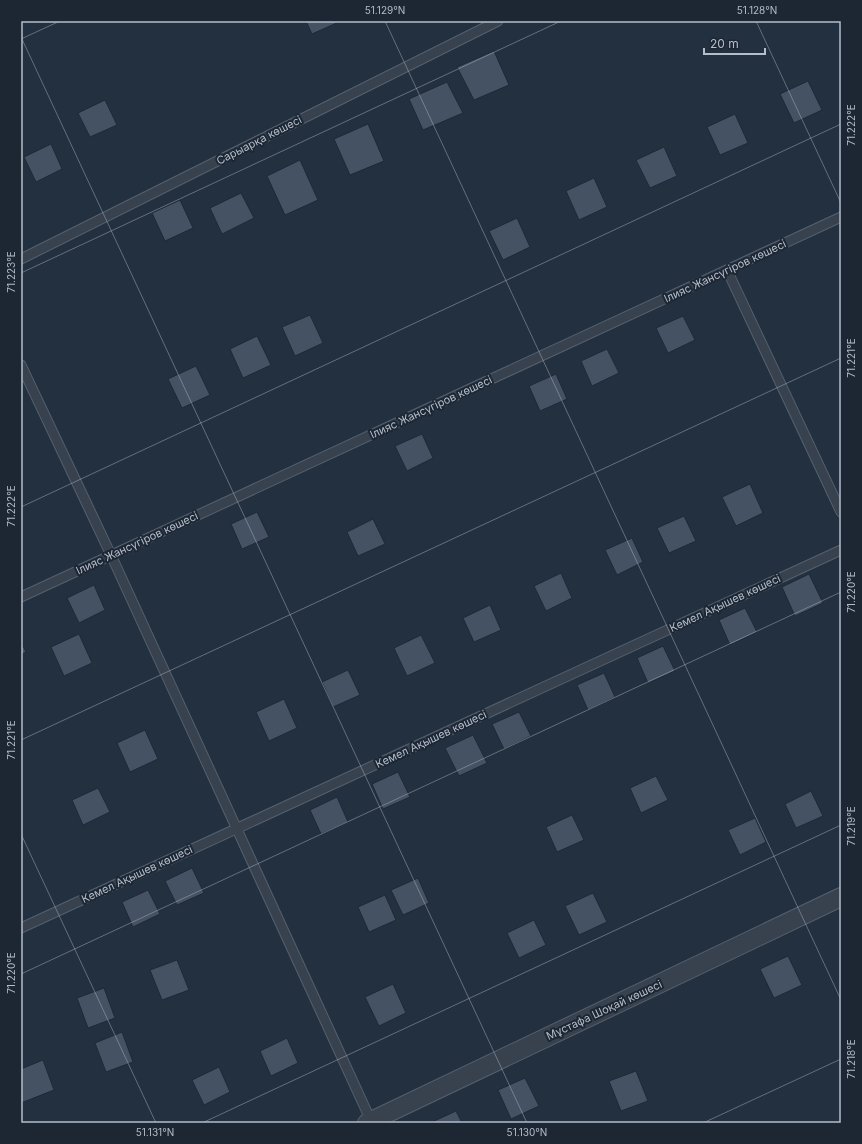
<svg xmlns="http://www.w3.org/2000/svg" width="862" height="1144" viewBox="0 0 862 1144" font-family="Inter,sans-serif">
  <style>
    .building { fill: #445263; stroke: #1f2936 }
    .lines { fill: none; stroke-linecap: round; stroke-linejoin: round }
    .service-casing { stroke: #56606d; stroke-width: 11 }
    .minor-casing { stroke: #56606d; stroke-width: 20 }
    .service { stroke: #38424f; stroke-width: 9 }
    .minor { stroke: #38424f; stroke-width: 18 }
    .ticks { fill: none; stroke: #b4bdca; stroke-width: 1; stroke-opacity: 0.45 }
    .labels { text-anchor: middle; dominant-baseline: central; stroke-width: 4; stroke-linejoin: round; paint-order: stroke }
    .street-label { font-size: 11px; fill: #b4bdca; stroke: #1d2734 }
    .neatline { fill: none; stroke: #b4bdca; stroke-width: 1.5 }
    .ticks-label { font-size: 10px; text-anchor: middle; fill: #b4bdca }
  </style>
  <rect width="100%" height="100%" fill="#23303f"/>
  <!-- building -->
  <path class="building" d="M306,21H338L339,22L312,34Z
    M494,51L509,85L474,100L457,67Z
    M808,81L822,110L794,123L780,94Z
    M447,82L463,113L423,130L409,99Z
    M105,100L117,125L90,137L78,113Z
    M735,114L748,143L720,155L707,127Z
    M368,124L384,161L350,175L334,139Z
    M51,144L62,169L36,182L24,157Z
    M664,147L677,176L650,188L636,160Z
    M300,160L318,200L285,215L267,176Z
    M594,178L607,207L579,220L566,191Z
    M241,193L254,218L222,234L210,208Z
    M180,200L193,228L165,241L152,213Z
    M517,218L530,247L503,260L489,231Z
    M310,315L323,343L295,356L282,327Z
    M683,316L695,340L668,353L656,328Z
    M257,336L271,365L243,378L230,349Z
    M607,349L619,373L592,386L581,361Z
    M196,366L210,395L182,408L168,379Z
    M556,374L567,399L540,411L529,386Z
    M422,434L433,458L407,471L395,446Z
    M750,484L763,513L736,526L722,497Z
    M257,512L269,537L242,549L231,524Z
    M684,516L696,541L669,553L657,528Z
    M373,519L385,544L358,556L347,532Z
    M632,538L643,562L617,575L605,550Z
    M561,573L572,598L546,611L534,586Z
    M809,574L823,603L795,616L782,587Z
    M94,585L105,610L79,623L67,598Z
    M490,605L501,630L474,642L463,618Z
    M745,608L757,632L730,645L719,620Z
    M79,634L92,663L64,676L51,647Z
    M421,635L435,663L407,676L394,648Z
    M21,642L26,652L21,655Z
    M663,646L675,671L648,683L637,658Z
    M348,670L360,695L333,707L322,682Z
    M604,673L615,697L588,710L577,685Z
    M284,699L297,728L269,741L256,712Z
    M519,712L531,736L504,749L492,724Z
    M145,730L158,759L130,772L117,743Z
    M473,735L487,763L459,776L445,748Z
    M398,772L410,797L383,809L372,784Z
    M656,776L668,800L641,813L630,788Z
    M98,788L110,812L83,825L72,800Z
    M811,791L823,816L796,828L785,804Z
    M337,797L348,822L321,834L310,810Z
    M572,815L584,840L557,852L546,827Z
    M755,818L766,842L740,855L728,830Z
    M192,868L204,893L177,905L165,881Z
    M418,878L429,903L403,915L391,890Z
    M148,890L160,914L133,927L122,902Z
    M593,893L607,922L579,935L565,906Z
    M385,895L396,920L369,932L358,907Z
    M534,920L546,945L519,958L507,933Z
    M788,956L802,985L774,998L760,969Z
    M177,960L189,990L162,1000L150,970Z
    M393,984L406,1013L379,1026L365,997Z
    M104,988L115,1018L88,1028L77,998Z
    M122,1032L133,1062L106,1072L95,1043Z
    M287,1038L298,1063L271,1076L260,1051Z
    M43,1060L54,1090L21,1103V1069Z
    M219,1067L230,1092L204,1105L192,1080Z
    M636,1071L648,1101L621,1111L609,1081Z
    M525,1078L539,1106L511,1119L498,1090Z
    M456,1111L462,1123H430Z"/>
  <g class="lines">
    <!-- service casing -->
    <g class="service-casing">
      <path id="service" d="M21,259L498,21
        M727,270L841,512
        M21,365L111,555L372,1123
        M21,597L841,217
        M21,928L841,550"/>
    </g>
    <!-- minor casing -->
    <g class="minor-casing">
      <path id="minor" d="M367,1123L841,897"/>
    </g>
    <!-- service -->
    <use href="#service" class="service"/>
    <!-- minor -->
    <use href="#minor" class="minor"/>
  </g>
  <!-- ticks -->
  <path class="ticks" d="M385,21L841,1000M756,21L841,203M21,37L527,1123M21,39L60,21M21,273L561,21M21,507L841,124M21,740L841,358M21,834L156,1123M21,974L841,592M202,1123L841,825M703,1123L841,1059"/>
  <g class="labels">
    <!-- street labels -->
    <g class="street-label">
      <text transform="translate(259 140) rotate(-27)">Сарыарқа көшесі</text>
      <text transform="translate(725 271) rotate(-25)">Ілияс Жансүгіров көшесі</text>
      <text transform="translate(431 407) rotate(-25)">Ілияс Жансүгіров көшесі</text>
      <text transform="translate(137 543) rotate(-25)">Ілияс Жансүгіров көшесі</text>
      <text transform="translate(725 603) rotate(-25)">Кемел Ақышев көшесі</text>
      <text transform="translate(431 739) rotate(-25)">Кемел Ақышев көшесі</text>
      <text transform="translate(137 874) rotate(-25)">Кемел Ақышев көшесі</text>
      <text transform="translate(604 1010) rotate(-25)">Мұстафа Шоқай көшесі</text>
    </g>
  </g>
  <!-- border -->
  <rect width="862" height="1144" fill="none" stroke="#1d2734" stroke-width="44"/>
  <!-- scale -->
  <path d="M704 48v6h61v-6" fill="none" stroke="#b4bdca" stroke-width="2"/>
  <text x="710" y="48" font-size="12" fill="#b4bdca" stroke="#1d2734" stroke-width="3" paint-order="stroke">20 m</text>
  <rect x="22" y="22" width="818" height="1100" class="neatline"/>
  <g class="ticks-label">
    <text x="385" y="14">51.129°N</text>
    <text x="757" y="14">51.128°N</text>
    <text transform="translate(851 125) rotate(-90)" y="4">71.222°E</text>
    <text transform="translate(11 272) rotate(-90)" y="4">71.223°E</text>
    <text transform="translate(851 358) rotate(-90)" y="4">71.221°E</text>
    <text transform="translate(11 506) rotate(-90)" y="4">71.222°E</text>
    <text transform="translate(851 592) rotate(-90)" y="4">71.220°E</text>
    <text transform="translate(11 740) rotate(-90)" y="4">71.221°E</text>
    <text transform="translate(851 826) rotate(-90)" y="4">71.219°E</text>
    <text transform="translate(11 973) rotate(-90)" y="4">71.220°E</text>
    <text transform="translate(851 1059) rotate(-90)" y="4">71.218°E</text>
    <text x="155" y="1136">51.131°N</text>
    <text x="527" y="1136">51.130°N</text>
  </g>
</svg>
